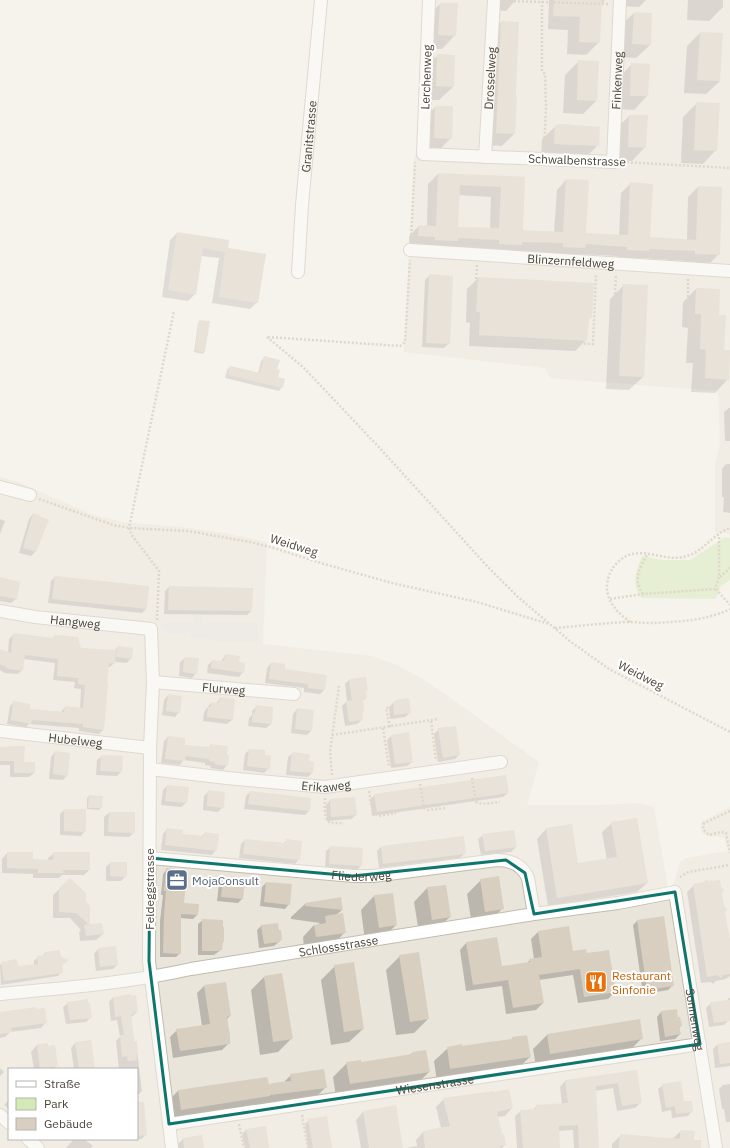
<svg xmlns="http://www.w3.org/2000/svg" width="730" height="1148" viewBox="0 0 730 1148" font-family="'IBM Plex Sans',sans-serif">
  <style>
    .residential { fill: #eae5da; fill-rule: evenodd }
    .green { fill: #d2eab5 }
    .parking { fill: #e5e3e0 }
    .shadow { fill: #0003; fill-rule: evenodd }
    .building { fill: #d8cfc1; fill-rule: evenodd }
    .lines { fill: none; stroke-linecap: round; stroke-linejoin: round }
    .minor-casing { stroke: #c2bbae; stroke-width: 14 }
    .path { stroke: #c4b79f; stroke-width: 2.5; stroke-dasharray: 2 2; stroke-linecap: butt }
    .minor { stroke: #fff; stroke-width: 12 }
    .marked { fill: none; stroke: #0f766e; stroke-width: 3; stroke-linejoin: round }
    .labels { text-anchor: middle; dominant-baseline: central; stroke-width: 4; stroke-linejoin: round; paint-order: stroke }
    .street-label { font-size: 12px; fill: #4b4439; stroke: #fff }
    .service-label { font-size: 12px; fill: #4e5e75; stroke: #fff; text-anchor: start }
    .food-label { font-size: 12px; fill: #c56008; stroke: #fff; text-anchor: start }
  </style>
  <rect width="100%" height="100%" fill="#f6f3ec"/>
  <!-- residential -->
  <path class="residential" d="M424,0H730V534L715,532V464L720,444L718,391L550,378L545,368L404,352L414,158L418,150Z
    M0,477L18,482L91,514L122,522L190,528L225,533L267,542L263,644L372,656L395,664L428,682L539,762L527,805H601L637,803L654,807L668,888L671,886L674,882L680,862L686,858L728,851L724,837L709,836L702,834L700,826L702,822L730,807V1148H0ZM9,1069H137V1139H9Z"/>
  <!-- green -->
  <path class="green" d="M725,537L730,538V580L721,586L716,599L641,598C631,582 636,572 642,556L663,560H690Z"/>
  <!-- parking -->
  <path class="parking" d="M194,611H203V623H258V641H211V639H191L190,630L188,631V635L165,634V630H161V623H194Z"/>
  <!-- shadow -->
  <path class="shadow" d="M490,0H516L506,11L489,10Z
    M549,0H605L601,5L599,42L586,55L567,54L568,30L548,29Z
    M622,0H646L639,7L621,6Z
    M688,0H723V7L709,21L687,20Z
    M440,4L455,35L442,49L425,48L426,17Z
    M634,13L651,14L650,45L636,58L619,57L620,26Z
    M501,22L514,134L502,146L485,145L490,34Z
    M700,33L720,81L706,94L684,93L687,46Z
    M438,55L453,87L439,100H423L424,69Z
    M579,61L596,101L583,114L563,113L565,75Z
    M632,64L647,96L634,110L617,109L618,78Z
    M697,103L716,150L703,164L681,163L683,117Z
    M435,107L451,138L437,152L420,151L422,120Z
    M629,116L645,147L632,161L614,160L616,129Z
    M556,126L598,145L584,159L541,157L542,139Z
    M438,174L524,177L522,231L554,232L557,190L566,180L585,234L619,236L621,193L631,183L649,238L687,240L688,197L698,187L719,254L709,264L686,263V261L641,258L638,261L617,259V256L578,254L575,257L553,256V253L409,245V236L419,226H427L428,184ZM458,195L491,197L490,229L457,228Z
    M177,233L227,249L257,302L250,309L212,303L219,258L201,256L195,294L188,301L162,297L170,240Z
    M430,275L449,343L444,348L422,347L425,280Z
    M478,278L591,317L587,321L586,340L575,351L469,346L470,323L466,322L467,289Z
    M624,285L643,377L629,390L606,389L610,299Z
    M696,289L718,316L728,379L715,393L691,392L693,363H686L688,328L682,327L683,302Z
    M200,321L204,352L203,354L194,352L198,323Z
    M265,357L276,370L277,378L282,387L279,391L225,378L227,370L230,367L258,373L261,361Z
    M729,408H730V441H725L724,412Z
    M726,464H730V513L723,512L724,497H722V469Z
    M33,514L48,520L35,552L31,556L19,553L29,519Z
    M0,519L5,521L0,534Z
    M55,577L146,609L142,613L48,603L51,581Z
    M0,579L19,583L16,599L11,603L0,601Z
    M169,587L252,589L251,611L247,615L164,614L165,591Z
    M14,634L52,639L55,636L80,649L114,651L117,648L131,658L127,663L115,662L110,667H107L103,730L99,734L79,731V728L29,724L26,727L7,724L10,706L14,702L28,710L61,712L65,707L80,709L81,689L74,688L75,682L53,680L55,663L24,659L22,670L18,674L5,673L0,670V650L8,653L9,639Z
    M225,655L238,663L243,672L239,677L207,673L208,665L212,661L221,662Z
    M185,658L196,673L192,678L179,676L180,662Z
    M271,663L284,670L324,690L320,694L304,692V688L265,683L267,668Z
    M349,680L367,690L365,692L366,698L362,701L363,712L361,714L362,720L357,724L345,726L342,706L347,701L345,684Z
    M168,695L179,712L175,717L162,715L164,700Z
    M220,698L232,720L227,724L203,721L204,712L207,708L211,703L216,704Z
    M393,703L410,713L405,717L390,719L389,707Z
    M257,706L271,724L266,728L248,726L249,718L252,715V711Z
    M297,709L311,731L307,735L291,733L293,714Z
    M439,729L459,755L455,759L438,762L434,734Z
    M391,736L412,762L407,766L391,768L387,740Z
    M168,737L184,745L208,748L211,745L226,756L227,765L223,770L210,768L211,766L205,765V763L184,760L180,765L161,763L164,741Z
    M0,747L23,763L34,773L29,777H10V765H0Z
    M249,750L264,756L269,768L264,773L243,770L245,754Z
    M55,752L67,775L63,780L49,779L51,757Z
    M293,753L308,762L312,773L308,777L286,775L288,757Z
    M102,756L121,772L117,776L96,775L97,760Z
    M167,786L186,803L181,807L161,805L163,790Z
    M209,791L223,807L218,812L203,810L204,796Z
    M250,792L309,811L305,815L244,809L246,796Z
    M508,793L503,797L372,816L370,799L375,795Z
    M89,796L101,808L99,810L87,809V798Z
    M330,800L356,815L351,819L327,821L326,805Z
    M64,810L85,831L81,836L60,835V814Z
    M109,813L134,832L129,837L104,836V817Z
    M612,823L647,883L637,892L548,906L537,839L546,829L571,825L577,864L607,860L602,832Z
    M167,829L181,835L201,837L205,833L216,850L212,855L161,850L163,834Z
    M483,835L516,847L511,852L481,855L478,839Z
    M245,840L283,844L287,840L299,859L295,864L239,858L241,844Z
    M331,847L361,866L356,870L325,869L326,851Z
    M381,847L465,853L460,858L379,868L377,851Z
    M7,853L32,860H48V858L54,853L89,870L84,875H62L59,878H33V874L2,873V859Z
    M110,863L126,876L121,881H106V867Z
    M167,869L182,885L183,904L197,915L193,919L180,918V953L176,957H160V921L163,895H161L163,874Z
    M223,878L244,881L242,899L238,903L217,901L219,883Z
    M70,879L89,925L103,934L96,940L80,941L79,932L81,930L70,918H53V895Z
    M481,880L503,908L489,922L472,925L467,894Z
    M266,883L289,904L285,909L260,906L262,887Z
    M694,885L721,894L730,942V976L726,979L716,981L713,984L711,982L701,983L687,892Z
    M427,888L450,917L436,930L419,933L414,902Z
    M374,896L396,925L383,938L365,941L361,910Z
    M340,898L342,910L336,915L345,932L334,944L304,948L303,937L314,925H317L320,923L291,919V917L305,904Z
    M663,917L673,985L668,990L643,994L633,925L637,921Z
    M203,920L221,943V950L214,955H198V924Z
    M261,926L281,940L274,946L259,948L257,930Z
    M568,927L572,952L586,955L615,992L608,999L578,1003L573,975L539,980L543,1003L536,1010L506,1014L502,986L466,991L460,950L466,943L501,967L526,964L530,960L534,959L531,939L538,932Z
    M115,947L117,965L113,969L96,971L94,954L98,949Z
    M45,953L67,961L61,966L62,972L58,976L1,985L0,965L2,963L18,967L34,965V961L38,957L42,956Z
    M400,956L428,1019L414,1033L396,1035L386,970Z
    M335,966L363,1029L349,1042L331,1045L321,980Z
    M264,977L291,1039L278,1052L260,1055L251,990Z
    M204,986L230,1016L227,1019L229,1043L222,1050L173,1058L170,1037L177,1030L202,1026L197,993Z
    M113,997L137,1012L133,1016L131,1017L134,1043L136,1042L142,1091L137,1096V1069H119L116,1041L120,1037L117,1020L111,1021L109,1002Z
    M729,998H730V1019L724,1025L709,1027L706,1008L711,1003L726,1001Z
    M68,1003L91,1017L86,1022L66,1024L63,1007Z
    M661,1012L677,1018L681,1026L679,1028L680,1034L675,1039L660,1041L657,1017Z
    M0,1013L46,1022L41,1028L10,1032L5,1037L0,1038Z
    M606,1026L642,1038L628,1052L536,1067L533,1049L547,1035Z
    M513,1038L530,1057L516,1070L437,1082L434,1061L448,1048L461,1047L511,1040Z
    M75,1043L94,1069H74L71,1048Z
    M730,1043V1066L715,1068L713,1049L717,1045Z
    M37,1045L57,1065L53,1069H34L31,1052Z
    M412,1053L429,1072L415,1086L336,1097L333,1077L347,1063H360L410,1055Z
    M0,1068L4,1072L0,1076Z
    M636,1071L641,1102L635,1108L617,1111L613,1088L595,1091L598,1148H574L573,1130L558,1131L559,1148H517L515,1116L521,1111L533,1110L537,1106L562,1105L560,1087L565,1081Z
    M291,1075L325,1088L313,1100L169,1121L166,1103L178,1091L267,1078L268,1085L283,1083Z
    M730,1084V1122H726L724,1109H722L719,1089L723,1085Z
    M663,1085L692,1111L688,1116L672,1118L671,1110L662,1112L658,1089Z
    M444,1099L512,1108L505,1116L497,1117L501,1135L505,1144L502,1148H406L417,1146L416,1140L423,1132L441,1128L436,1107Z
    M9,1100V1109L4,1105Z
    M363,1112L402,1148H361L356,1120Z
    M137,1115L146,1134L142,1139L125,1140V1139H137Z
    M309,1120L332,1148H308L305,1124Z
    M247,1129L268,1148H245L242,1134Z
    M681,1131L693,1141L698,1148H612V1144L621,1135L672,1139Z
    M74,1139H84L93,1146L91,1148H66Z
    M183,1139L203,1148H174Z"/>
  <!-- building -->
  <path class="building" d="M554,0H602L600,43L579,42L580,17L553,16Z
    M440,3H458L456,36L438,35Z
    M634,12L652,13L651,45L632,44Z
    M501,21L519,22L516,90V97H517L515,134L496,133Z
    M700,32L723,33L720,81L697,80Z
    M437,54L455,55L454,87L436,86Z
    M578,60L599,61L597,101L577,100Z
    M631,63L650,64L648,96H630Z
    M696,102L720,103L717,151L694,150Z
    M435,106H453L452,139L434,138Z
    M629,115H648L646,148L628,147Z
    M563,124L600,127L599,146L554,144L555,125Z
    M438,173L525,177L523,230L542,231L563,232L566,179L589,180L586,233L628,235L630,182L653,184L650,237L696,240L698,186L722,187L720,255L695,254V251L649,249V251L627,250V247L586,244L585,248L563,247V243L522,242V245L499,244V240L458,238V241L435,240V237L418,236L419,225L436,226ZM460,185L501,187L499,228L458,227Z
    M177,232L229,240L228,248L266,254L258,303L219,297L225,252L203,248L196,295L168,290Z
    M429,274L453,276L450,344L426,343Z
    M478,277L594,283L592,318H589L587,341L479,335L480,312H476Z
    M623,284L648,285L644,377L619,376Z
    M696,288L720,289L719,315H726L724,350H730L729,380L705,378L706,350L700,349L701,314H695Z
    M199,320L210,321L205,352L195,351Z
    M264,356L280,360L277,369L280,370L278,377L285,379L283,388L228,375L230,366L260,373Z
    M33,513L49,520L36,552L23,548Z
    M55,576L149,586L147,609L52,599Z
    M0,577L20,582L17,599L0,596Z
    M169,586L253,588L252,611L168,610Z
    M13,633L54,638L55,635L78,637L81,648L116,650L115,664L109,663L107,683H108L104,730L83,727V724L32,720L31,724L11,720L13,701L30,704V709L64,712L65,706L83,708L85,685L78,684V678L57,676L58,659L25,655L23,671L9,669L0,664V649L11,653Z
    M117,646L133,648L132,659L116,657Z
    M225,654L240,656L239,662L245,663L244,673L211,668L212,660L224,661Z
    M184,657L199,658L197,674L183,672Z
    M271,662L285,664V669L327,675L325,690L308,688V684L269,679Z
    M366,677L368,691H366L367,698L363,699L364,712L362,713L363,720L349,722L346,701L352,700L349,679Z
    M168,694L182,696L180,713L166,711Z
    M220,697L235,699L233,720L207,717L208,707H211V702L219,703Z
    M409,698L411,713L394,715L393,702L395,701V700Z
    M256,705L273,707L272,724L252,722L253,712L255,713Z
    M297,708L314,710L312,731L295,729Z
    M456,726L460,755L443,758L438,728Z
    M409,732L413,762L395,764L391,735Z
    M168,736L185,738V745L210,747V744L228,746L227,755H229L228,766L214,764L215,762L209,761V759L186,756L185,761L165,759Z
    M9,746H25L24,762H35V773H14V761H0V747H9Z
    M249,749L265,750V755L271,756L270,769L247,766Z
    M55,751L70,753L68,776L53,774Z
    M292,752L310,754L309,761L314,762L313,773L290,771Z
    M101,755L123,756L122,772L100,771Z
    M506,775L509,793L377,812L374,794Z
    M167,785L189,787L187,803L165,801Z
    M208,790L225,792L224,808L207,806Z
    M250,791L311,798L310,811L248,804Z
    M89,795L103,796L102,808H88Z
    M355,797L357,815L331,817L330,799Z
    M64,809H86V832L64,831Z
    M109,812H135V833L108,832Z
    M637,818L648,883L557,898L546,828L572,824L578,863L617,857L611,822Z
    M167,828L183,830L182,834L204,836V832L219,834L217,851L165,845Z
    M514,830L517,847L485,851L482,834Z
    M464,836L466,854L383,864L381,846Z
    M245,839L286,843V839L302,841L300,860L243,854Z
    M330,846L363,848L362,866L329,864Z
    M7,852H33V859L53,860V852H90V870H62L65,873H38V869L7,868Z
    M110,862H127V877L110,876Z
    M166,868L184,870L183,884H186L184,903L199,904L198,915L181,914V954L163,953L164,916L166,891H164Z
    M499,876L504,909L485,912L480,879Z
    M223,877L245,880L243,899L221,897Z
    M70,878L86,893V901L90,906V924L102,923L104,934L86,936L84,925L88,924L76,913L59,912V888Z
    M706,879L709,881L720,880L721,887L724,890L722,894L724,906L727,909L725,913L730,941V974L723,975L721,978L718,975L707,977L693,884L704,882Z
    M266,882L292,884L290,905L264,902Z
    M446,885L451,917L432,920L427,887Z
    M393,893L397,925L379,928L374,895Z
    M341,897L343,910L305,906V903Z
    M343,913L346,933L316,937L314,925L326,923L325,916Z
    M664,916L674,986L647,990L637,920Z
    M202,919L223,920V927H224V942H223L222,950H220V951H202Z
    M278,923L279,930H281L282,940L280,941V942L264,944L261,925Z
    M569,926L573,951L586,949L587,953L609,950L616,992L584,997L580,969L539,975L544,1003L513,1008L508,980L473,985L466,942L497,937L502,966L530,962L529,959L542,957L538,931Z
    M116,946L118,965L100,967L98,948Z
    M60,950L61,957L69,960L62,965L63,973L4,981L1,962L17,959L18,966L38,964L37,956L45,955L44,952Z
    M419,952L429,1019L410,1022L399,955Z
    M354,962L364,1029L344,1032L334,965Z
    M282,973L293,1039L273,1042L264,976Z
    M226,982L231,1016L227,1017L230,1035V1044L180,1051L176,1029L210,1024L204,985Z
    M131,994V996L136,995L138,1012L133,1013L134,1015H131L134,1041H137L138,1055H136L137,1060L128,1061L127,1056L122,1057L120,1035H124L121,1016L115,1017L113,997Z
    M88,999V1003H90L92,1018L70,1020L67,1002Z
    M730,1000V1021L714,1023L710,1002Z
    M36,1007L37,1009L45,1008L47,1023L11,1028L12,1032L0,1034V1012Z
    M677,1009L678,1017H680L682,1026L679,1027L681,1034L665,1037L661,1011Z
    M640,1019L643,1039L550,1054L547,1034Z
    M527,1035L531,1057L450,1069L447,1047L462,1044V1046L488,1042L513,1039L512,1037Z
    M91,1040L95,1069H79L75,1042Z
    M730,1042V1063L720,1064L717,1044Z
    M48,1043V1046L55,1045L58,1066L51,1067V1069H40L37,1044Z
    M426,1050L430,1072L350,1084L346,1062L361,1060V1062L387,1058L412,1054V1052Z
    M324,1069L327,1088L270,1095V1096L181,1110L178,1090L267,1077L269,1084L280,1082L291,1081L290,1074Z
    M637,1070L642,1103L622,1106L618,1083L596,1086L599,1148H579L578,1125L559,1126L560,1148H523L520,1110L536,1109V1105L568,1103L565,1080Z
    M681,1081L684,1101H692L693,1112L676,1114L675,1106L666,1108L662,1084Z
    M509,1089L513,1108L497,1112L502,1134H504L506,1145L500,1146V1148H425L423,1131L450,1126L443,1098L494,1091V1092Z
    M137,1102H144L147,1135L137,1136Z
    M396,1105L403,1148H369L363,1111Z
    M327,1116L332,1148H313L308,1119Z
    M266,1126L269,1148H250L246,1129Z
    M680,1130L695,1131L694,1140H701V1148H619L620,1134L680,1139Z
    M202,1135L204,1148H184L183,1138Z"/>
  <g class="lines">
    <!-- minor casing -->
    <g class="minor-casing">
      <g id="minor">
        <path id="s1" d="M429,0L423,154L613,162L620,0"/>
        <path id="s2" d="M485,157L494,0"/>
        <path id="s3" d="M410,250L730,271"/>
        <path id="s4" d="M298,272L302,205L321,0"/>
        <path d="M0,487L30,495"/>
        <path id="s5" d="M0,611L35,617L151,629L153,682L150,748L149,961L172,1148"/>
        <path id="s6" d="M153,682L294,694"/>
        <path id="s7" d="M0,731L150,748"/>
        <path id="s8" d="M150,769L227,778L325,787L501,762"/>
        <path id="s9" d="M150,858L353,876H373L497,860C511,860 522,865 528,878L534,914"/>
        <path id="s10" d="M0,994C64,988 128,983 191,969L534,914L618,903L675,892L716,1148"/>
        <path d="M0,1115L9,1123"/>
        <path id="s11" d="M169,1124L700,1044"/>
        <path d="M28,1139L38,1148"/>
      </g>
    </g>
    <!-- path -->
    <path class="path" d="M506,1L609,4
      M542,1V71L545,74L546,108L544,149
      M623,162L730,168
      M411,239L415,162
      M477,265L473,338L593,344L596,274
      M688,279V323H694L693,360H697V372
      M267,337L303,367L376,444L487,566L518,597L571,642L609,669L730,732
      M268,337L400,346L405,342L410,260
      M612,354L616,274
      M39,499L113,525L129,528L188,531L250,542L274,548L324,564L392,583L477,602L549,624
      M720,577L730,568
      M716,589L730,605
      M643,594C632,580 640,567 648,553
      M610,599L643,594L715,589L719,577V535
      M157,620L159,571L131,534L129,528L174,311
      M630,622C618,613 606,602 607,585C608,576 611,569 617,563C638,541 663,564 687,556C704,551 714,533 730,528
      M555,628C579,626 604,623 628,622C635,622 642,623 650,623C676,622 706,621 730,609
      M431,721L436,760
      M390,727L386,708L392,707
      M383,728L389,767
      M332,735L438,719
      M332,775L330,752L339,686
      M472,778L476,802L482,804L500,802
      M420,784L424,808L428,810L445,808
      M369,791C371,801 370,810 379,816L396,813
      M325,798C325,807 323,817 330,823H344
      M730,811L704,823C702,829 704,831 709,835L721,832L726,833L730,853
      M680,877L688,872L730,865
      M302,1115L308,1148
      M239,1124L244,1148"/>
    <!-- minor -->
    <use href="#minor" class="minor"/>
  </g>
  <!-- marked area -->
  <path d="M0 0H730V1148H0ZM150,858L353,876L506,860L525,873L534,914L675,892L700,1044L169,1124L149,961Z" fill="#f6f3ec" fill-opacity=".55" fill-rule="evenodd"/>
  <path class="marked" d="M150,858L353,876L506,860L525,873L534,914L675,892L700,1044L169,1124L149,961Z"/>
  <!-- icons -->
  <defs>
    <g id="office-square" transform="scale(1.15)"><rect x="-9" y="-9" width="18" height="18" rx="4" fill="#5c6f8a" stroke="#fff"/><path d="M-6-3h4V-5.5h4V-3h4V5H-6ZM-1-4.5V-3h2v-1.5ZM-6 0V1H6V0Z" fill="#fff"/></g>
    <g id="restaurant-square" transform="scale(1.15)"><rect x="-9" y="-9" width="18" height="18" rx="4" fill="#e8710a" stroke="#fff"/><path d="M-5-6h1v4h1v-4h1v4h1v-4h1v5L-1.5 .5V6h-2V.5L-5-1ZM5-6V6H3V1.5H1.5Q1.5-4 5-6Z" fill="#fff"/></g>
  </defs>
  <g fill-rule="evenodd">
    <use href="#office-square" x="177" y="880"/>
    <use href="#restaurant-square" x="596" y="982"/>
  </g>
  <g class="labels">
    <!-- street labels -->
    <g class="street-label">
      <text transform="translate(426 77) rotate(-88)">Lerchenweg</text>
      <text stroke="none"><textPath href="#s2" startOffset="79">Drosselweg</textPath></text>
      <text stroke="none"><textPath href="#s1" startOffset="426">Finkenweg</textPath></text>
      <text stroke="none"><textPath href="#s4" startOffset="136">Granitstrasse</textPath></text>
      <text transform="translate(577 160) rotate(2)">Schwalbenstrasse</text>
      <text stroke="none"><textPath href="#s3" startOffset="161">Blinzernfeldweg</textPath></text>
      <text transform="translate(294 545) rotate(17)">Weidweg</text>
      <text stroke="none"><textPath href="#s5" startOffset="76">Hangweg</textPath></text>
      <text transform="translate(641 675) rotate(27)">Weidweg</text>
      <text stroke="none"><textPath href="#s6" startOffset="71">Flurweg</textPath></text>
      <text stroke="none"><textPath href="#s7" startOffset="76">Hubelweg</textPath></text>
      <text stroke="none"><textPath href="#s8" startOffset="177">Erikaweg</textPath></text>
      <text stroke="none"><textPath href="#s9" startOffset="212">Fliederweg</textPath></text>
      <text transform="translate(149 889) rotate(-90)">Feldeggstrasse</text>
      <text stroke="none"><textPath href="#s10" startOffset="342">Schlossstrasse</textPath></text>
      <text stroke="none"><textPath href="#s10" startOffset="812">Sonnenweg</textPath></text>
      <text stroke="none"><textPath href="#s11" startOffset="269">Wiesenstrasse</textPath></text>
    </g>
    <!-- service labels -->
    <g class="service-label">
      <text x="192" y="880">MojaConsult</text>
    </g>
    <!-- food labels -->
    <g class="food-label">
      <text x="612" y="975">Restaurant<tspan x="612" dy="14">Sinfonie</tspan></text>
    </g>
  </g>
  <!-- legend -->
  <rect x="8" y="1068" width="130" height="72" fill="#ffffff" stroke="#b7b4b0"/>
  <rect x="16" y="1081" width="20" height="6" fill="#ffffff" stroke="#b7b4b0"/>
  <text x="44" y="1088" font-size="12" fill="#4b4439">Straße</text>
  <rect x="16" y="1098" width="20" height="12" fill="#d2eab5" stroke="#b7b4b0"/>
  <text x="44" y="1108" font-size="12" fill="#4b4439">Park</text>
  <rect x="16" y="1118" width="20" height="12" fill="#d8cfc1" stroke="#b7b4b0"/>
  <text x="44" y="1128" font-size="12" fill="#4b4439">Gebäude</text>
</svg>
